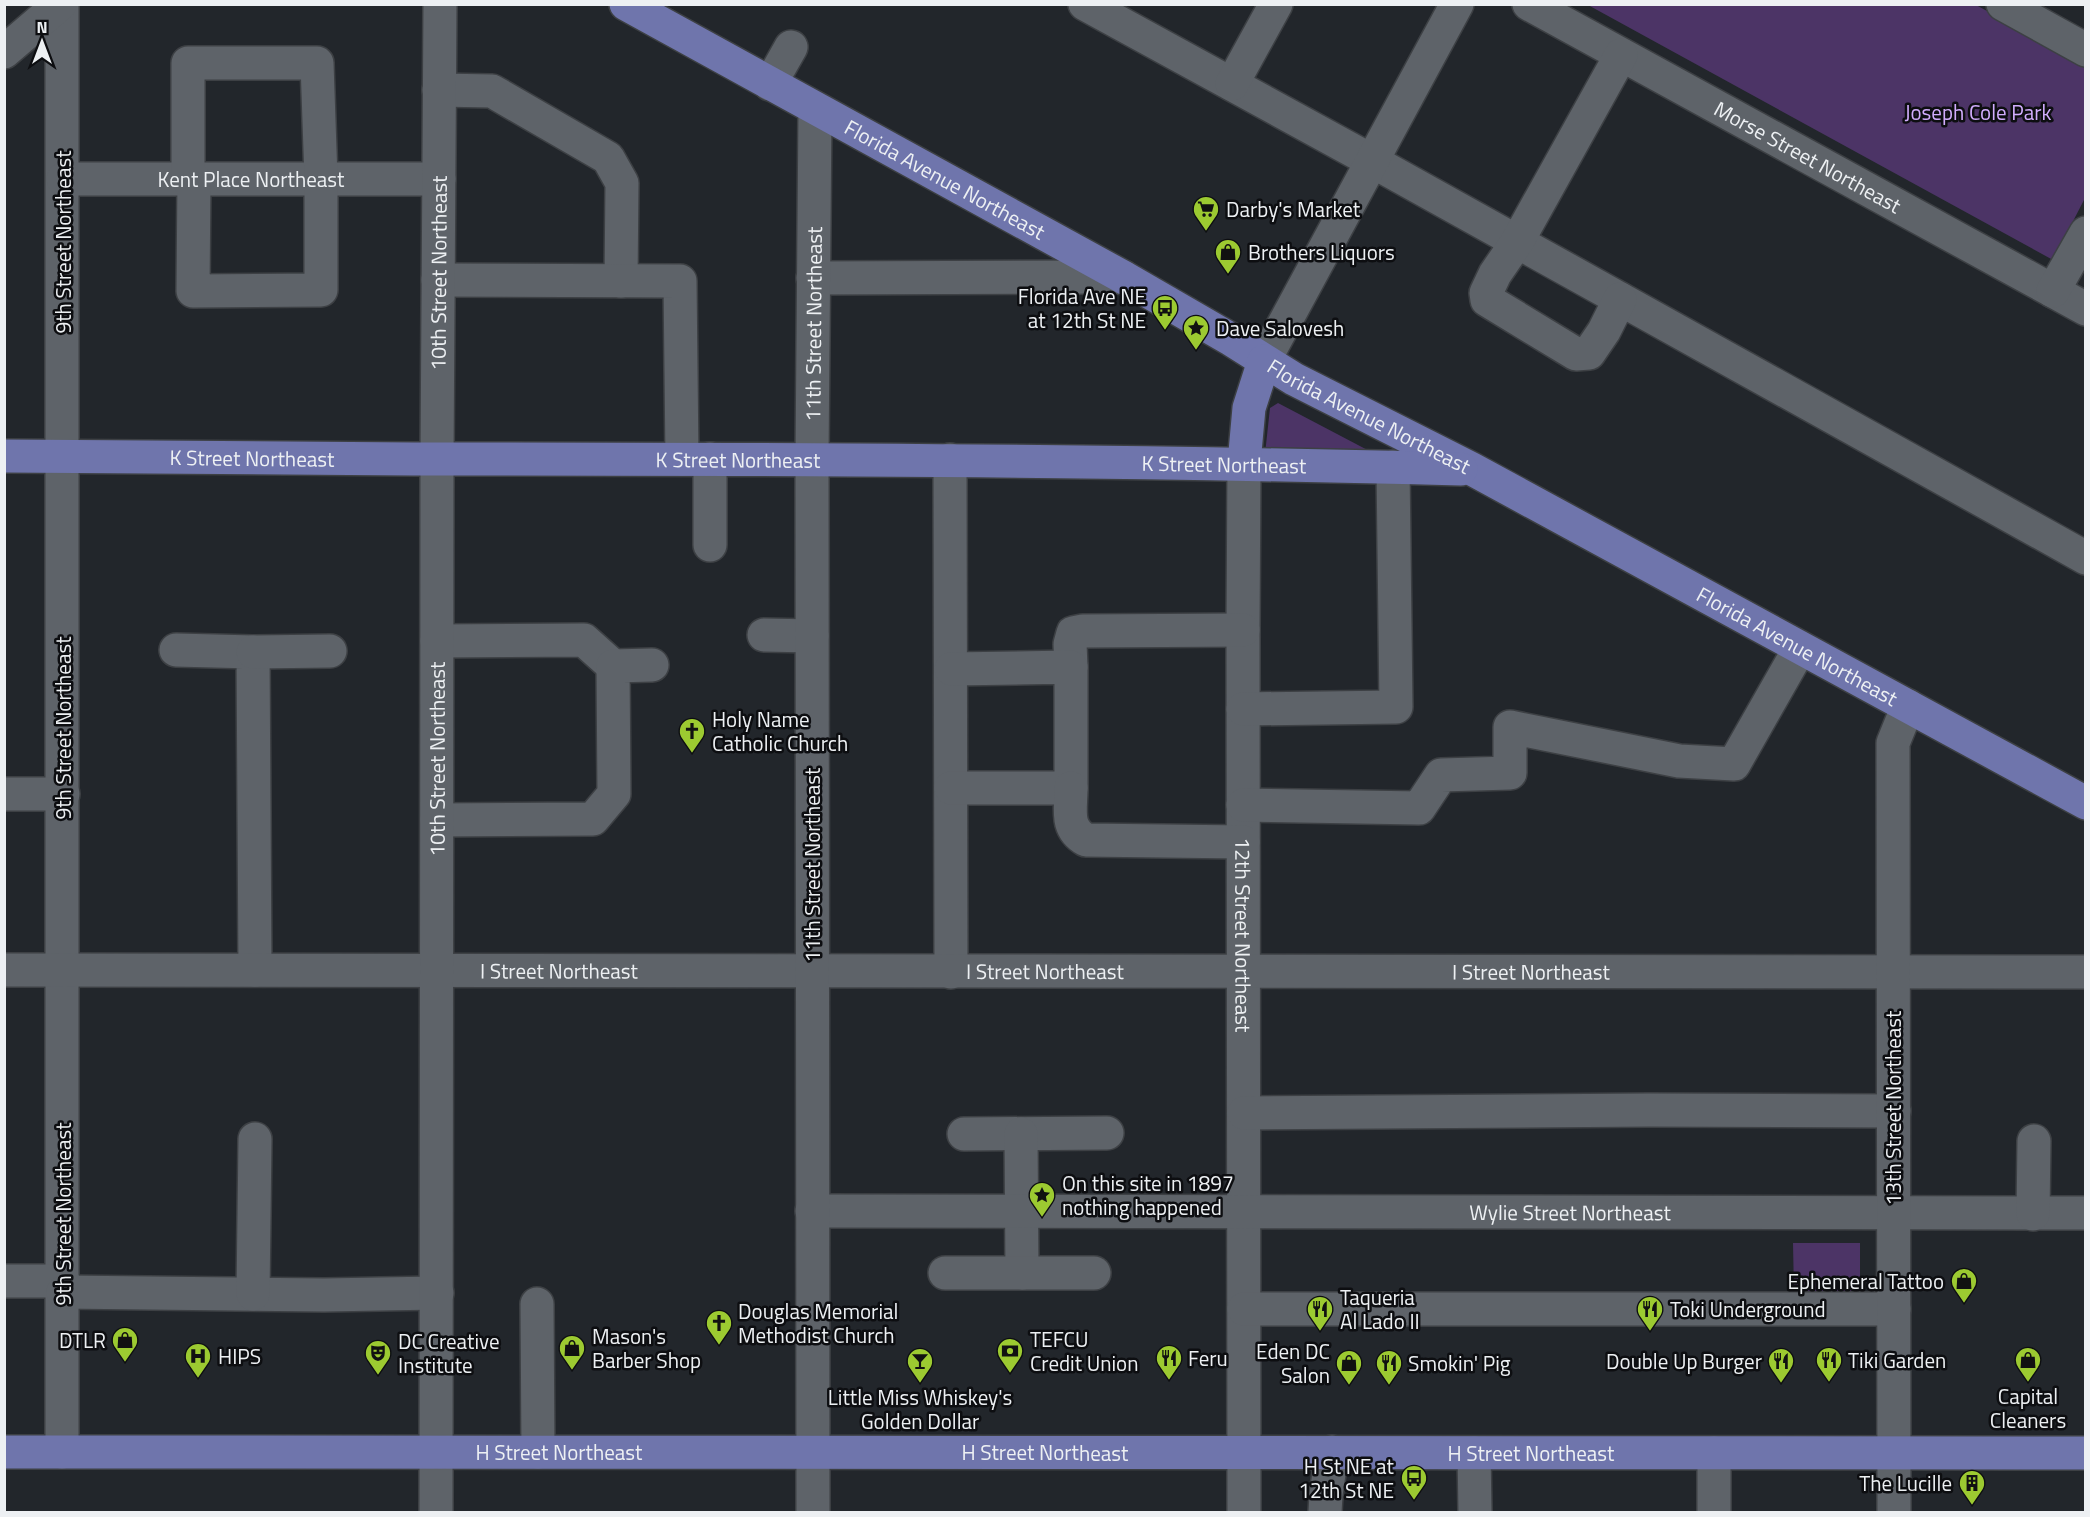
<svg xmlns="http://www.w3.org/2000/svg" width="2090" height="1517" viewBox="0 0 2090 1517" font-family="'Titillium Web',sans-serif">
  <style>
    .green { fill: #4c3466 }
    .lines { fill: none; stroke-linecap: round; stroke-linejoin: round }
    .minor-casing { stroke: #3d4044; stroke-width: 36 }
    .major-casing { stroke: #3d4044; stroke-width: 36 }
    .minor { stroke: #5e6369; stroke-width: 33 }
    .major { stroke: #6f75ac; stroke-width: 33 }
    .labels { text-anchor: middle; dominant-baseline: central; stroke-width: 5; stroke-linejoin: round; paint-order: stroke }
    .park-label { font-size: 21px; fill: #d1acfd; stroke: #0d0e11 }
    .street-label { font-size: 21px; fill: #edf0f3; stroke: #0d0e11 }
    .poi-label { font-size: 21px; fill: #edf0f3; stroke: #0d0e11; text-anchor: start }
  </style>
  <rect width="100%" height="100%" fill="#22262b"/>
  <!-- green -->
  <path class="green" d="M1588,5H1976L2085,64V198L2053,260Z
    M1278,403L1377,455L1265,454L1270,408Z
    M1793,1243H1860V1292H1794Z"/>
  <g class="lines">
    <!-- minor casing -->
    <g class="minor-casing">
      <g id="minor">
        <path d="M62,4V1452"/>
        <path d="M1085,4L1372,161L2086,558"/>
        <path id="s1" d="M1529,4L2086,309"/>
        <path d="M2003,4L2086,50"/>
        <path d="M4,52L60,4"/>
        <path d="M770,84L791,47"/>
        <path d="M1232,84L1276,4"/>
        <path d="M439,90L492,91L608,158L622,183L621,281"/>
        <path id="s2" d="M63,179H439"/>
        <path d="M188,179V63H317L321,179V290L193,291L194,179"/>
        <path d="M813,278L1123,277"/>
        <path d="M438,280L680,281L682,459"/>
        <path d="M2053,291L2086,233"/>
        <path d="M1620,299L1604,331L1589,353L1576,354L1487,300L1486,293L1495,274L1517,242L1621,55"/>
        <path d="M1264,361L1457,4"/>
        <path d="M710,459V545"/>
        <path d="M950,460L951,972"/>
        <path id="s3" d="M1244,463L1243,630L1244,1512"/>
        <path d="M764,635L812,636"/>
        <path d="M437,641L584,640L613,666"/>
        <path d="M176,650L253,652L255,970"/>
        <path d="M253,652L330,651"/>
        <path d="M1071,667L1070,644L1073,633L1083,631L1243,630"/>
        <path d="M951,669L1071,667V788H951"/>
        <path d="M1243,709L1396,707L1393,467"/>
        <path d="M1071,788C1071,810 1065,828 1086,840L1243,842"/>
        <path d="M4,794H63"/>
        <path d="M1243,805L1419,808L1441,775L1510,773V727L1679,761L1734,764L1800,648"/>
        <path d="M437,820L593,819L614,794L613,666L652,665"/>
        <path id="s4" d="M4,970L2086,972"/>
        <path d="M1244,1113L1649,1110L1894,1111"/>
        <path d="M964,1134L1107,1133"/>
        <path d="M1021,1134L1022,1273"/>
        <path id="s5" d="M812,1211L2086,1213"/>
        <path d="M2033,1214L2034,1141"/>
        <path d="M945,1273H1094"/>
        <path d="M4,1281H63"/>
        <path d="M63,1292L324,1295L437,1293"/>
        <path d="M253,1294L255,1139"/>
        <path d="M537,1304L538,1452"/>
        <path d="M1244,1309H1894"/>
        <path d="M1474,1453L1475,1512"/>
        <path d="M1714,1453V1512"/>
        <path id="s6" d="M436,1512L437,459L440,4"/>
        <path id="s7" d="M813,1512L812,459L815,109"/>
        <path d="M1325,1512L1326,1495L1332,1452"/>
        <path d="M1894,1512L1893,743L1908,706"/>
      </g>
    </g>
    <!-- major casing -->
    <g class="major-casing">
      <g id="major">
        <path id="s8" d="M626,4L1123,277L1232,340L1294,379L1472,469L2086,803"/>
        <path id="s9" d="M4,456C141,456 278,459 414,459C763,459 1112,460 1461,469"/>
        <path d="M1244,463L1249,408L1264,361"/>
        <path id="s10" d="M4,1452L2086,1453"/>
      </g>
    </g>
    <!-- minor -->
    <use href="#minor" class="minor"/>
    <!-- major -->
    <use href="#major" class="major"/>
  </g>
  <!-- icons -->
  <defs>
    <g id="supermarket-pin" transform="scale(1.35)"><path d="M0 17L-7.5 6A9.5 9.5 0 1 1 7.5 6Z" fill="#9cca31" stroke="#0d0e11"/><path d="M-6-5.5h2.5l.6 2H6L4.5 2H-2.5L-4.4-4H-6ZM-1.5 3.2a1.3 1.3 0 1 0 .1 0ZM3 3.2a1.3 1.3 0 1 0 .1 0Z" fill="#111"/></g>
    <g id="shop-pin" transform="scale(1.35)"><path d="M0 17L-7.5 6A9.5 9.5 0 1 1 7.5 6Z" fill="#9cca31" stroke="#0d0e11"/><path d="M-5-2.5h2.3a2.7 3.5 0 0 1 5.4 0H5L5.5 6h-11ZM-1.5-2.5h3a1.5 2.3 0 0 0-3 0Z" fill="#111"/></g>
    <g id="bus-pin" transform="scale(1.35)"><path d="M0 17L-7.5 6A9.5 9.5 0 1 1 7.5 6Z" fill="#9cca31" stroke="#0d0e11"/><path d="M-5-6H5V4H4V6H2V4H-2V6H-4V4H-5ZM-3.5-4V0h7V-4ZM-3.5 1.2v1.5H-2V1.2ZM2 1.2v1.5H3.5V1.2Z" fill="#111"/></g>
    <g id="sight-pin" transform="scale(1.35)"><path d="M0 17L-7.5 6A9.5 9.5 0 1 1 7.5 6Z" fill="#9cca31" stroke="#0d0e11"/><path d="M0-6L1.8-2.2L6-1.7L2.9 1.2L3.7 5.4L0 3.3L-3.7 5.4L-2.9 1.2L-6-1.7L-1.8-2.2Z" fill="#111"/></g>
    <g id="church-pin" transform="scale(1.35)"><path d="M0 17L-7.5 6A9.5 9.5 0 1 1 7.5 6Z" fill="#9cca31" stroke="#0d0e11"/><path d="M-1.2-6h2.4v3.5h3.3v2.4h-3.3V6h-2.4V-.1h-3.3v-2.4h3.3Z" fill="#111"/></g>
    <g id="restaurant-pin" transform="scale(1.35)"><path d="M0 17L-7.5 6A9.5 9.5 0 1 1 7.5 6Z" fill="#9cca31" stroke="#0d0e11"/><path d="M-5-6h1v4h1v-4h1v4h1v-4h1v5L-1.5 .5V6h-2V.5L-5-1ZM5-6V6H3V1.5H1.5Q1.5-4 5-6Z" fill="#111"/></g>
    <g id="bank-pin" transform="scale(1.35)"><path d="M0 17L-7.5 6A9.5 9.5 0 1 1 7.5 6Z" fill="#9cca31" stroke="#0d0e11"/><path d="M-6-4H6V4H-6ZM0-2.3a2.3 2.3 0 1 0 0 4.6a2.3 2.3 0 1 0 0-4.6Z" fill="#111"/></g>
    <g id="theatre-pin" transform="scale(1.35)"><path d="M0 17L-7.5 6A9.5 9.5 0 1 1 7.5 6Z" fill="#9cca31" stroke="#0d0e11"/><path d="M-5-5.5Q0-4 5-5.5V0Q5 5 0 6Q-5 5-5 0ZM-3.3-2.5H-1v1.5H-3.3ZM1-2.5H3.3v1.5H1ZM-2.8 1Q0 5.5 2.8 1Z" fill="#111"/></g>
    <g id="hospital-pin" transform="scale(1.35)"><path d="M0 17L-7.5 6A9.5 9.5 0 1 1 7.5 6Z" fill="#9cca31" stroke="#0d0e11"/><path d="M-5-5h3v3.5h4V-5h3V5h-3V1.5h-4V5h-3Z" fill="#111"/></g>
    <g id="bar-pin" transform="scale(1.35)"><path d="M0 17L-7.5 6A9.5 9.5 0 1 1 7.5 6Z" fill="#9cca31" stroke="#0d0e11"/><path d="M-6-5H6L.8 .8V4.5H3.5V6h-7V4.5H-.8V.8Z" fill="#111"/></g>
    <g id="building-pin" transform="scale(1.35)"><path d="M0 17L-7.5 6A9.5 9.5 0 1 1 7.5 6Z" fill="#9cca31" stroke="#0d0e11"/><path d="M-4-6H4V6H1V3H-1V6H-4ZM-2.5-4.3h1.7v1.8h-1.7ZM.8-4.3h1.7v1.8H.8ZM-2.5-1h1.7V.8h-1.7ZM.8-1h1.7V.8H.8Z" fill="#111"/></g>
  </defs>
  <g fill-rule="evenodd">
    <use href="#supermarket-pin" x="1206" y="209"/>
    <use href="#shop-pin" x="1228" y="252"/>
    <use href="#bus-pin" x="1165" y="308"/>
    <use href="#sight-pin" x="1196" y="328"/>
    <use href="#church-pin" x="692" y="731"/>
    <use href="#sight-pin" x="1042" y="1195"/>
    <use href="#shop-pin" x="1964" y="1281"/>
    <use href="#restaurant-pin" x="1320" y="1309"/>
    <use href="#restaurant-pin" x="1650" y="1309"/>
    <use href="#church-pin" x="719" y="1323"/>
    <use href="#shop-pin" x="125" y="1340"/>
    <use href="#shop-pin" x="572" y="1348"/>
    <use href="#bank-pin" x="1010" y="1351"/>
    <use href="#theatre-pin" x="378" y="1353"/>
    <use href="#hospital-pin" x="198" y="1356"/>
    <use href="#restaurant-pin" x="1169" y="1358"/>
    <use href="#restaurant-pin" x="1829" y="1360"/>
    <use href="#shop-pin" x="2028" y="1360"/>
    <use href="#bar-pin" x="920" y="1361"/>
    <use href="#restaurant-pin" x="1781" y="1361"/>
    <use href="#shop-pin" x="1349" y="1363"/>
    <use href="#restaurant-pin" x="1389" y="1363"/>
    <use href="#bus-pin" x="1414" y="1478"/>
    <use href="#building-pin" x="1972" y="1483"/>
  </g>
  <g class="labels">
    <!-- park labels -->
    <g class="park-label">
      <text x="1978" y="112">Joseph Cole Park</text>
    </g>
    <!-- street labels -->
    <g class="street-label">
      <text stroke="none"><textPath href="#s1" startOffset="318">Morse Street Northeast</textPath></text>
      <text stroke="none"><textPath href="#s2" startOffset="188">Kent Place Northeast</textPath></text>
      <text stroke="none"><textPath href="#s8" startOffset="364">Florida Avenue Northeast</textPath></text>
      <text transform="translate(63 242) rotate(-90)">9th Street Northeast</text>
      <text stroke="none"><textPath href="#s6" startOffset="1239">10th Street Northeast</textPath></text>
      <text stroke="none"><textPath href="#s7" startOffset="1188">11th Street Northeast</textPath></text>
      <text stroke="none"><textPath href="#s8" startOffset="850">Florida Avenue Northeast</textPath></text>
      <text stroke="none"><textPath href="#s9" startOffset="248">K Street Northeast</textPath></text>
      <text stroke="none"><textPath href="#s9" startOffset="734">K Street Northeast</textPath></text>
      <text stroke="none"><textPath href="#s9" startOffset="1220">K Street Northeast</textPath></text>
      <text stroke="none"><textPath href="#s8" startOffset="1336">Florida Avenue Northeast</textPath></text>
      <text transform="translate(63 728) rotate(-90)">9th Street Northeast</text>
      <text stroke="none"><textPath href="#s6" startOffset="753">10th Street Northeast</textPath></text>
      <text transform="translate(812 865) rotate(-90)">11th Street Northeast</text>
      <text stroke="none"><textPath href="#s3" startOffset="472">12th Street Northeast</textPath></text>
      <text stroke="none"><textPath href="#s4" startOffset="555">I Street Northeast</textPath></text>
      <text stroke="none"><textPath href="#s4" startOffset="1041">I Street Northeast</textPath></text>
      <text stroke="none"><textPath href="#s4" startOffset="1527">I Street Northeast</textPath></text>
      <text transform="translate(1893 1108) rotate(-90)">13th Street Northeast</text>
      <text stroke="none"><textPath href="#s5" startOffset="758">Wylie Street Northeast</textPath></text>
      <text transform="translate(63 1214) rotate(-90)">9th Street Northeast</text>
      <text stroke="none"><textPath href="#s10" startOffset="1041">H Street Northeast</textPath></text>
      <text stroke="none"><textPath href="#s10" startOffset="555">H Street Northeast</textPath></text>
      <text stroke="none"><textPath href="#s10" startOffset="1527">H Street Northeast</textPath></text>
    </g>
    <!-- poi labels -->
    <g class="poi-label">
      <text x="1226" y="209">Darby's Market</text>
      <text x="1248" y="252">Brothers Liquors</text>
      <text x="1146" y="296" text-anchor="end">Florida Ave NE<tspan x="1146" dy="24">at 12th St NE</tspan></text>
      <text x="1216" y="328">Dave Salovesh</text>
      <text x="712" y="719">Holy Name<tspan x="712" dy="24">Catholic Church</tspan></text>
      <text x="1062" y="1183">On this site in 1897<tspan x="1062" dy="24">nothing happened</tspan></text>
      <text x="1944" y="1281" text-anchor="end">Ephemeral Tattoo</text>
      <text x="1340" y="1297">Taqueria<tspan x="1340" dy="24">Al Lado II</tspan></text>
      <text x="1670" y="1309">Toki Underground</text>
      <text x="738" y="1311">Douglas Memorial<tspan x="738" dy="24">Methodist Church</tspan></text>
      <text x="592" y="1336">Mason's<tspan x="592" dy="24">Barber Shop</tspan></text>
      <text x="1030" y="1339">TEFCU<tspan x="1030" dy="24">Credit Union</tspan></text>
      <text x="106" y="1340" text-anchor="end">DTLR</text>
      <text x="398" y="1341">DC Creative<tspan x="398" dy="24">Institute</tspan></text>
      <text x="1330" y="1351" text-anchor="end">Eden DC<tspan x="1330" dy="24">Salon</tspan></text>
      <text x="218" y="1356">HIPS</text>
      <text x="1188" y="1358">Feru</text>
      <text x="1848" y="1360">Tiki Garden</text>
      <text x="1762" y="1361" text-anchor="end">Double Up Burger</text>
      <text x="1408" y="1363">Smokin' Pig</text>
      <text x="2028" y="1396" text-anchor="middle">Capital<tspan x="2028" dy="24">Cleaners</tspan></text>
      <text x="920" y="1397" text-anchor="middle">Little Miss Whiskey's<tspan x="920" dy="24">Golden Dollar</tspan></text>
      <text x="1394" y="1466" text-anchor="end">H St NE at<tspan x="1394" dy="24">12th St NE</tspan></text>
      <text x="1952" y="1483" text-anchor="end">The Lucille</text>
    </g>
  </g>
  <!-- border -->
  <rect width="2090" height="1517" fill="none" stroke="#edf0f3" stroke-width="12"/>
  <!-- north arrow -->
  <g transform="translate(42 42)" stroke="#0d0e11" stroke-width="4.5" paint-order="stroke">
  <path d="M0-4.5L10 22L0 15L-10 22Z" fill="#edf0f3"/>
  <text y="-9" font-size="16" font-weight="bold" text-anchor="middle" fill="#edf0f3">N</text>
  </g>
</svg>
